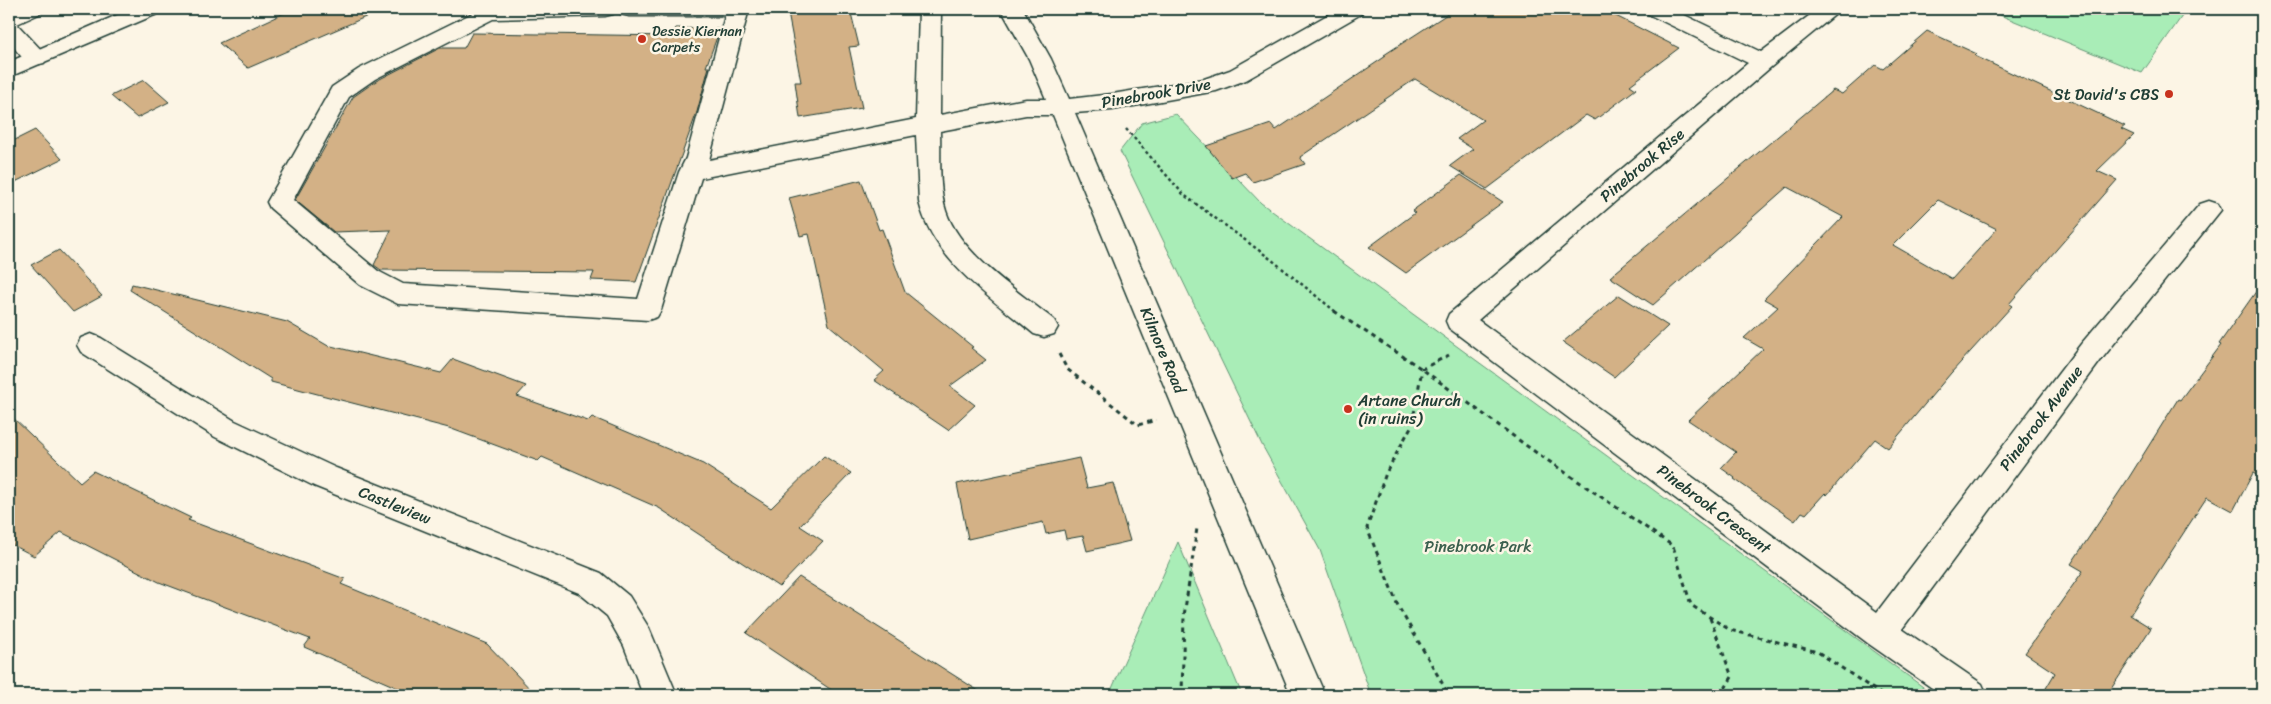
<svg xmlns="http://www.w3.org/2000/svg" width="2271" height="704" viewBox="0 0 2271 704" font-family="Sriracha,sans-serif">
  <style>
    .green { fill: #a9edb7; stroke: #649576 }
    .building { fill: #d3b186; stroke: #1f3d34; fill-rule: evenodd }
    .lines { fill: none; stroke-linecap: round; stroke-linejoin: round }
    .minor-casing { stroke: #1f3d34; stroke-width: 3 }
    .major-casing { stroke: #1f3d34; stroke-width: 3 }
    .path-far1 { stroke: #1f3d34; stroke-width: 2.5; stroke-dasharray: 3 3; stroke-linecap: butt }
    .path { stroke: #1f3d34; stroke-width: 3; stroke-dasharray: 4.5 4.5; stroke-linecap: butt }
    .minor { fill: #fcf5e5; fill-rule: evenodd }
    .major { fill: #fcf5e5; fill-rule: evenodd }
    .poi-dot { fill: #c8321e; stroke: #fcf5e5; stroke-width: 2 }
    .labels { text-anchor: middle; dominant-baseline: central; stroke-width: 5; stroke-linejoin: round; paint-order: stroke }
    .far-poi-label { font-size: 14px; fill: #1f3d34; stroke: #fcf5e5; text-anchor: start }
    .street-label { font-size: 16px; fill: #1f3d34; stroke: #fcf5e5 }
    .poi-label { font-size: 16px; fill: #1f3d34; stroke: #fcf5e5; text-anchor: end }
    .park-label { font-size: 16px; fill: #3b604e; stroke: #fcf5e5 }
  </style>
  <rect width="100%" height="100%" fill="#fcf5e5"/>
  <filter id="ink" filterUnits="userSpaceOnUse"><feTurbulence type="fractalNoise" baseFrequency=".02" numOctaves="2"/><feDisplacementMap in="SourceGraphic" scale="10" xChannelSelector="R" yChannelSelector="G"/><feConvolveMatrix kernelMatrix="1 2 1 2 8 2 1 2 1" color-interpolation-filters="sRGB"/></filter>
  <g filter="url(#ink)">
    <!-- green -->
    <path class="green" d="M1985,9H2187L2142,73Z
      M1176,114L1261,203L1934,695H1371L1320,550L1262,445L1120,151L1142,123Z
      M1178,542L1242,695H1109Z"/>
    <!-- building -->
    <path class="building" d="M293,9H384L248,68L219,43Z
      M813,9H850L859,46L849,47L862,108L800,118L795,82H801L788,13Z
      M1455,9H1602L1679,48L1630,85L1636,89L1595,120L1586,115L1487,189L1450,166L1473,149L1457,139L1483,120L1415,79L1300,157L1305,164L1253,182L1245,173L1232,178L1206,146L1271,124L1276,130L1386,56L1384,55Z
      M676,28L720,29L706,67H709L697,112L636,282L591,280L594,272L381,270L374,265L391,230L334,232L295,200L353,97L376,81L440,48H464L472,33L672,36Z
      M1927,31L1977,54L1975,56L2125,126L2121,129L2134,135L2097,171L2117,180L2009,304L2012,306L1951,373L1888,448L1875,439L1827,495L1825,493L1806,514L1802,512L1795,521L1734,479L1735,478L1721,468L1736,452L1688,420L1763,349L1744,338L1778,307L1764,299L1843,217L1787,187L1653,305L1610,277L1833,90L1842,94L1875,65L1883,69ZM1938,200L1997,229L1952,279L1893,245Z
      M144,80L169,102L137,118L111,96Z
      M35,130L62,159L9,185V143Z
      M1461,175L1503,202L1406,273L1369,247L1415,213L1412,211Z
      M861,180L879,230L882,229L905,292L973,347L971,348L986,360L950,386L975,405L948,430L874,380L884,371L829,325L809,234L800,236L789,198Z
      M59,250L102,296L73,312L31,265Z
      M2262,283V478L2253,473L2233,511L2207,497L2130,615L2151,628L2107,695H2042L2055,673L2025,653L2083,571L2071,564L2128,479L2178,399L2180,400L2221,345L2219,344Z
      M132,284L287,322L330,347L331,346L441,373L453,359L526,386L517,396L588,421L592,417L703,464L771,508L824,456L851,473L800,526L823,541L779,587L659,508L542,457L538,461L449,428L271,382V379L130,290Z
      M1619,295L1668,326L1614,377L1563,342Z
      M9,414L80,482L93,471L191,518L188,520L345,579L341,584L487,644L536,695H414L304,647L310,639L159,582L61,532L34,556L9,543Z
      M1079,458L1087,488L1113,483L1130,541L1087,551L1083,536L1066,539L1064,530L1046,534L1043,522L968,539L957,484Z
      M799,577L870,622L985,695H839L746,633Z"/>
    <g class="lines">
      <!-- minor casing -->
      <g class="minor-casing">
        <path id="minor" d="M14,9H42L39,14L17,24L44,53L47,58L44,63C26,68 19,53 9,41V11Z
          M481,9H616L613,14L605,16L493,19L375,79L349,97L293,200L378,271L403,284L638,299L679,172L686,158L725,16H629L621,14L618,9H749L709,160L916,119L919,9H941L940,115L1026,99H1046L1029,59L1001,9H1023L1051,59L1069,99L1112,94L1204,79L1230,70L1338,9H1364L1361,14L1246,80L1216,91L1112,110L1075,113L1325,695H1291L1053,115H1026L940,131C941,157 938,186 946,211C960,254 1019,292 1054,320L1058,327L1054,334L1044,337L1034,334C991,298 933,260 919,202L916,135L701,178L661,310L657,317L648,320L398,304L360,285L270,208L267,202L332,87L359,69Z
          M1645,9H1672L1761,52L1818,9H1834L1837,13L1771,67L1478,320L1877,612L2081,344L2200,204L2209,201L2218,204L2221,210L2101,360L1902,629L1982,684L1987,695H1942L1869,644L1449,328L1446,321L1449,314L1748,63L1648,14Z
          M91,334L101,338L235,421L336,468L601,573L629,596L649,628L677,695H643L624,646L607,616L579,593L314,486L215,437L81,352L77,345L81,338Z"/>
      </g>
      <!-- major casing -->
      <g class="major-casing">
        <path id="major" d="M131,9H160L157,14L9,77V62Z"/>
      </g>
      <!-- path-far1 -->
      <path class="path-far1" d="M1126,129L1184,195L1272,260L1336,312"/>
      <!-- path -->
      <path class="path" d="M1334,311L1422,369L1531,449L1673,546L1691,605L1730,630L1818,652L1882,695
        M1059,354L1067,369L1138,425L1156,420
        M1449,355L1422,369L1412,425L1386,473L1367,528L1398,606L1449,695
        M1710,618L1732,677L1721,695
        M1182,695L1184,616L1197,528"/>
      <!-- minor -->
      <use href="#minor" class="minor"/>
      <!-- major -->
      <use href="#major" class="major"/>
    </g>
  </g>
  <!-- markers -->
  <g class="poi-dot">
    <circle cx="642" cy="39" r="5"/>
    <circle cx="2169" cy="94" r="5"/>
    <circle cx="1348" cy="409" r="5"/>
  </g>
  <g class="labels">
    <!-- far-poi labels -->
    <g class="far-poi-label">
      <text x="652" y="31">Dessie Kiernan<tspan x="652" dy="16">Carpets</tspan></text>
    </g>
    <!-- street labels -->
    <g class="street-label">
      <text transform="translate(1156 93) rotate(-10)">Pinebrook Drive</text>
      <text transform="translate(1642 165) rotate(-40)">Pinebrook Rise</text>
      <text transform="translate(1163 350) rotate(67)">Kilmore Road</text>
      <text transform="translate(2041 418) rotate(-53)">Pinebrook Avenue</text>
      <text transform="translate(395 505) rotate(22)">Castleview</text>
      <text transform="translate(1714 509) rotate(37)">Pinebrook Crescent</text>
    </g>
    <!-- poi labels -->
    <g class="poi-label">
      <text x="2159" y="94">St David's CBS</text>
      <text x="1358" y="400" text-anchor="start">Artane Church<tspan x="1358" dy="18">(in ruins)</tspan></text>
    </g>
    <!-- park labels -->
    <g class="park-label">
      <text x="1478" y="546">Pinebrook Park</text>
    </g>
  </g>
  <!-- margin -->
  <rect width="2271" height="704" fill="none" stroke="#fcf5e5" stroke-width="30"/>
  <rect x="15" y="15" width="2241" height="674" fill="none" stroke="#1f3d34" stroke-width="2" filter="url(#ink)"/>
</svg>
